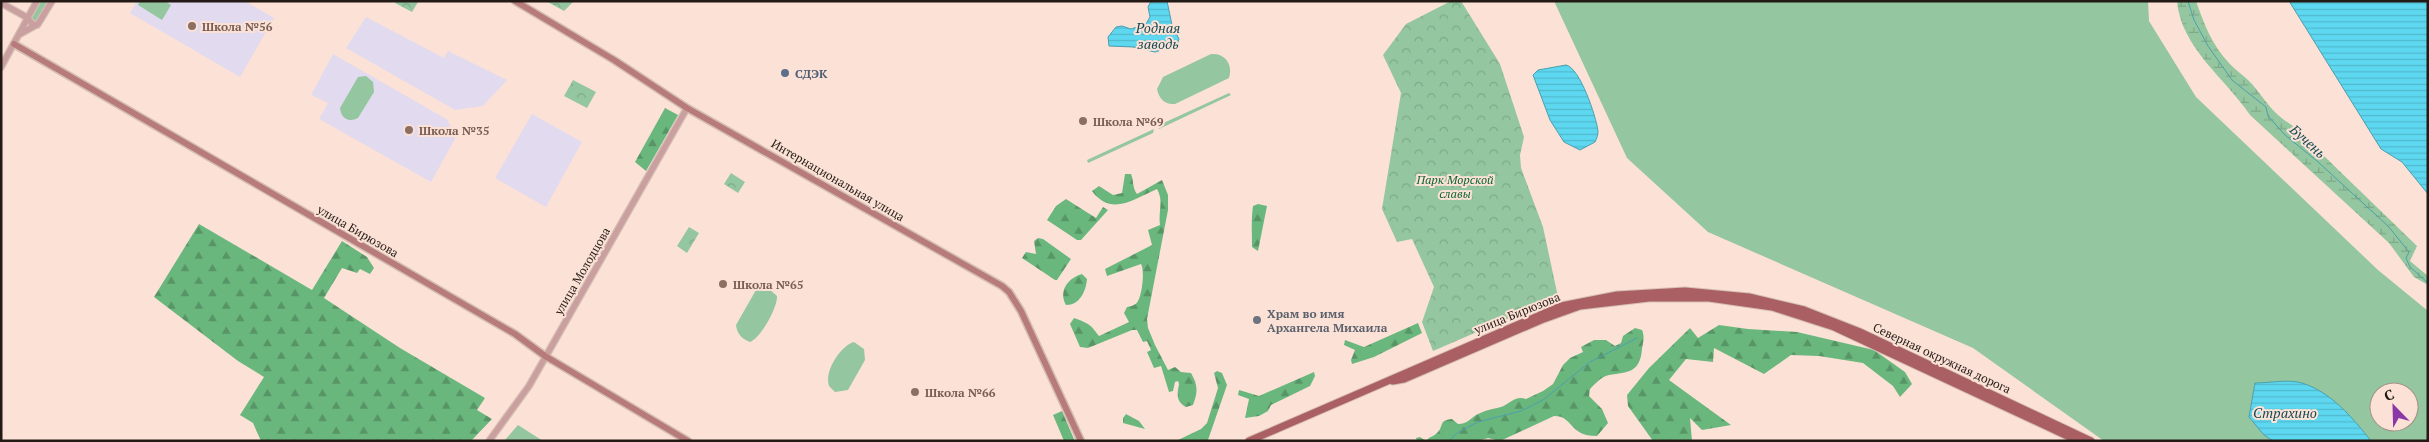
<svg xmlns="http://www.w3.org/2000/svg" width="2429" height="442" viewBox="0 0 2429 442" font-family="'PT Serif',serif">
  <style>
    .education { fill: #e2daef }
    .grass { fill: #94c69f; fill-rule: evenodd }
    .forest { fill: url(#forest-firs) }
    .wetland { fill: url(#wetland-marsh) }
    .park { fill: url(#park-crowns) }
    .water { fill: url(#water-rules); stroke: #4c9faf }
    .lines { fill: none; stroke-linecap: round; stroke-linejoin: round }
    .stream { stroke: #4c9faf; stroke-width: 1 }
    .tertiary-casing { stroke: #d5beb3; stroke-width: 8 }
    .secondary-casing { stroke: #d5beb3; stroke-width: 9 }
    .primary-casing { stroke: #d5beb3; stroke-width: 9 }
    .tertiary { stroke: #ca9f9f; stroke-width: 5.5 }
    .secondary { stroke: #b87b7c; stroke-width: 6 }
    .primary { stroke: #aa6063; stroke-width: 7 }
    .education-dot { fill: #8d6e63; stroke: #fce2d6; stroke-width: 2 }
    .service-dot { fill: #5c6f8a; stroke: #fce2d6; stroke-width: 2 }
    .worship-dot { fill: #6b7280; stroke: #fce2d6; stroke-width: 2 }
    .labels { text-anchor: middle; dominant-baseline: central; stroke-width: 4; stroke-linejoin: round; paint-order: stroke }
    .education-label { font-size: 12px; font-weight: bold; fill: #785e54; stroke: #fce2d6; text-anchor: start }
    .service-label { font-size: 12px; font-weight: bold; fill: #4e5e75; stroke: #fce2d6; text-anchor: start }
    .park-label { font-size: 12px; font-style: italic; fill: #0a6430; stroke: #fce2d6 }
    .street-label { font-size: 12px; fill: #231a16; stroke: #fce2d6 }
    .worship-label { font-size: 12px; font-weight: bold; fill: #5b616d; stroke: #fce2d6; text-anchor: start }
    .water-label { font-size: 14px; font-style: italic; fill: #124953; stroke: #fce2d6 }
  </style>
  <defs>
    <pattern id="forest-firs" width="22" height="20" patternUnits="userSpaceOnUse" patternTransform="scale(1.25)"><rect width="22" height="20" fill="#6ab77e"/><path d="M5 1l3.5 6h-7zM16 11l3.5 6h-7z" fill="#579466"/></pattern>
    <pattern id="wetland-marsh" width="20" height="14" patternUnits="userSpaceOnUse" patternTransform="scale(1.25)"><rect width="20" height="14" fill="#94c69f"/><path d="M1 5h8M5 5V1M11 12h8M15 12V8" fill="none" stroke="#7faa88"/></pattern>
    <pattern id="park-crowns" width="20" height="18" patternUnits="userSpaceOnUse" patternTransform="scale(1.25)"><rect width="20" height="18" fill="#94c69f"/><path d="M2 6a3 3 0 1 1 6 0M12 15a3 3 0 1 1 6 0" fill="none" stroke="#7faa88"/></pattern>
    <pattern id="water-rules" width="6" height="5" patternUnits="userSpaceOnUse" patternTransform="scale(1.25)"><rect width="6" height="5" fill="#5dd8f0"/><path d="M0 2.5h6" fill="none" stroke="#51b9cd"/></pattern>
  </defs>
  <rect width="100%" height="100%" fill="#fce2d6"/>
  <!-- education -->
  <path class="education" d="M137,1H245L274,18L240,77L130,13Z
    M366,17L444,58L448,51L507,80L483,106L455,110L346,48Z
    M333,54L448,120L455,139L431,182L319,119L328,103L311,95Z
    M532,114L582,142L546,207L495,178Z"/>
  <!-- grass -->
  <path class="grass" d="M40,1H49L37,23L30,19Z
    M140,1H165L171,5L162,20L138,5Z
    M1554,1H2148L2149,21L2196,97L2378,270L2428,311V441H2104L1973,348L1708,232L1627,158ZM2379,392H2409V422H2379Z
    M1211,54C1226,53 1233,65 1229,78L1175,104C1165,105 1159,99 1157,89L1163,77Z
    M366,76L373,82L374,92L358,118C348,123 341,118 340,108L358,77Z
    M1229,93L1231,95L1159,129L1157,126Z
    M1154,129L1153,133L1088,163L1087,160Z
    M768,288L777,296C778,306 761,338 750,342C742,339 737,334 736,325L756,290Z
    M854,342L864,349L865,360L848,390L835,392L829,386C824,372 840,346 854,342Z
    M518,425L543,441H504Z"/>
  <!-- forest -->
  <path class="forest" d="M665,108L678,115L646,171L635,162Z
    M1125,174H1131C1134,181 1132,187 1137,194L1162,180L1168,195V210L1147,319L1148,328L1155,345L1168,370L1175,367L1181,372L1191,373C1198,385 1198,392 1193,405L1186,407C1176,401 1177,395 1179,384L1178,381L1175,382L1173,391L1169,392L1161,366L1154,368L1147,352L1151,350L1147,341L1143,342L1137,330H1132L1088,348L1080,347L1070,324L1074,318C1090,324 1090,324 1099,336L1129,322L1124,313L1127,307C1131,306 1135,306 1138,301C1142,294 1145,271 1141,264L1107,276L1105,269L1152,245L1148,230L1160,225C1158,211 1164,201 1157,189C1134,199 1111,217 1092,191L1099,186L1113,195L1122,193Z
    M1066,199L1096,218L1103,207L1108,210L1081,240H1077L1047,220L1056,206Z
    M1258,204L1267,206L1258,251L1252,247C1252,233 1251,220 1253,206Z
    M199,224L312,290L342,241L367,257L374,268L370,274L360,269L357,273L342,268L324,298L400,348L485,398L477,410L492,419L471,441H261L253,423L240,415L264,377L238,361L154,297Z
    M1038,238L1043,239L1071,259L1057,280H1055L1022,258L1026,252L1036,254L1034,241Z
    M1082,274L1087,279C1086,291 1080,305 1066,305C1058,291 1068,278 1082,274Z
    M1418,323L1422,333L1374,357L1352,364L1351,360L1355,350L1344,345L1345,340L1364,347Z
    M1719,325L1748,329L1797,332L1874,350L1905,372L1912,384L1900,397L1893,386L1863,363L1819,356L1791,355L1764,374L1714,348L1713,362L1686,359L1669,380L1731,425L1702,430L1690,418L1692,441H1653L1628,406L1627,395L1649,368L1690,328L1698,338Z
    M1635,328L1642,330C1645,337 1643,342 1642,349C1640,373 1628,372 1609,375C1602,376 1595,384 1590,389L1589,396L1602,409L1608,423L1597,436C1568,436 1574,416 1554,416L1500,441L1488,438L1478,441H1417L1416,438L1420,437L1426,441C1430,436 1433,437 1437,433C1444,427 1438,420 1452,419L1458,424C1468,424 1470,418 1478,414C1486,410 1493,409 1501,407C1510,404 1515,395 1526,399L1543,391L1553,384L1563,365L1570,358L1583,352L1581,347L1594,340H1606L1615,346L1621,343L1623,336Z
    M1217,371L1222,373L1227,385L1208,440L1176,441L1201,429L1207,423L1218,388L1214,373Z
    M1314,372L1315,376L1310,386L1271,405L1268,411L1259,416L1245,418L1249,399L1238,395L1239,390L1259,396Z
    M1062,411L1074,439V441H1064L1053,415Z
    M1126,414L1139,421L1145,429L1123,423V418Z"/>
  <!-- wetland -->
  <path class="wetland" d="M2177,1H2196C2204,24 2212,45 2229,63C2236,71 2245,76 2252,84C2268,103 2271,112 2293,126L2417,246L2410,261L2428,276V285L2414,277L2389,243L2250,115C2226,79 2181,48 2177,1Z"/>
  <!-- park -->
  <path class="park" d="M396,1H416L418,2L412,12L395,3Z
    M546,1H574L564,11Z
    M1451,1H1461L1500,64L1524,137L1520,155L1521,168L1543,227L1558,297L1433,351L1422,322L1434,287L1412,239L1397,242L1382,209L1401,93L1383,55L1406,24Z
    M573,80L596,92L587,108L564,96Z
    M731,173L745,182L738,193L724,184Z
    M689,227L699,233L687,253L677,246Z"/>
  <!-- water -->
  <path class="water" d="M1151,1H1167L1172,25L1179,39L1177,45L1155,52L1133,47L1109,46L1108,37L1116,27L1122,26L1131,29L1146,24L1150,17L1148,7Z
    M2289,1H2428V194L2402,162L2381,149Z
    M1566,65C1580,68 1596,116 1598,131C1598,135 1597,138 1595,142L1580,150L1564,142L1550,120L1533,75L1538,70Z
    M2255,383C2269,383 2289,379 2302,383C2331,392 2353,418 2371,441H2273L2264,435L2249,417Z"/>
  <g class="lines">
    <!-- stream -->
    <path class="stream" d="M2188,1L2194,20L2208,46L2232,80L2266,107L2268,116L2285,135L2317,161L2388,226L2409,252L2406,258L2410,267L2428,283
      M1449,441L1457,433L1478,422L1521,411L1543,400L1590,362L1637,338"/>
    <!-- tertiary casing -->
    <g class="tertiary-casing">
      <path id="tertiary" d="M1,3L28,18L32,24L37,25
        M20,34L38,24L52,1
        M1,67L37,1
        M489,441L529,386L687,108"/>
    </g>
    <!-- secondary casing -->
    <g class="secondary-casing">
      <path id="secondary" d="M515,1L614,60L687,108L1002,286L1009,292L1021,311L1081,441
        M14,44L515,334L545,356L688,441"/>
    </g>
    <!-- primary casing -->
    <g class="primary-casing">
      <path id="primary" d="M1393,381L1404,379L1541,320L1580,306L1649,298H1709L1772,307L1834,327L2078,441
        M1249,441L1561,306L1617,295L1685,291L1749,297L1804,310L1860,332L2091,441"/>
    </g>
    <!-- tertiary -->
    <use href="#tertiary" class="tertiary"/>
    <!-- secondary -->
    <use href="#secondary" class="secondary"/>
    <!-- primary -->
    <use href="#primary" class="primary"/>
  </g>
  <!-- markers -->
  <g class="education-dot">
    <circle cx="192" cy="26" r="5"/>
    <circle cx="1083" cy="121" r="5"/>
    <circle cx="409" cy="130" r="5"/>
    <circle cx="723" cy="284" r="5"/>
    <circle cx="915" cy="392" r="5"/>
  </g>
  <circle class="service-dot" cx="785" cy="73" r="5"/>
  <circle class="worship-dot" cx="1257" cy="320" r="5"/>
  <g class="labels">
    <!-- education labels -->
    <g class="education-label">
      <text x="202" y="26">Школа №56</text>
      <text x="1093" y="121">Школа №69</text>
      <text x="419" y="130">Школа №35</text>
      <text x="733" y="284">Школа №65</text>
      <text x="925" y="392">Школа №66</text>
    </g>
    <!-- service labels -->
    <g class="service-label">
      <text x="795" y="73">СДЭК</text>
    </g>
    <!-- park labels -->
    <g class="park-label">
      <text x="1455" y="179">Парк Морской<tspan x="1455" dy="14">славы</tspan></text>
    </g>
    <!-- street labels -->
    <g class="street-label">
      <text transform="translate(838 180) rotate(30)">Интернациональная улица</text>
      <text transform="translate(358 231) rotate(30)">улица Бирюзова</text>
      <text transform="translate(582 271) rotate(-60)">улица Молодцова</text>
      <text transform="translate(1517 313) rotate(-22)">улица Бирюзова</text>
      <text transform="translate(1942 358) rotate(25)">Северная окружная дорога</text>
    </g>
    <!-- worship labels -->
    <g class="worship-label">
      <text x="1267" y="313">Храм во имя<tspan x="1267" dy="14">Архангела Михаила</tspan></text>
    </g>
    <!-- water labels -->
    <g class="water-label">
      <text x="1158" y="27">Родная<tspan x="1158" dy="16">заводь</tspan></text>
      <text transform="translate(2308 141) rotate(42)">Бучень</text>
      <text x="2285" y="412">Страхино</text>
    </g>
  </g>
  <!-- border -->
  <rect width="2429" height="442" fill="none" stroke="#231a16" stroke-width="5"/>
  <!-- north arrow -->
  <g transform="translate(2394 407) rotate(337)"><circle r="24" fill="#fce2d6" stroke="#a59289"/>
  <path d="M0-4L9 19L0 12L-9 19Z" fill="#8a38a8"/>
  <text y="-8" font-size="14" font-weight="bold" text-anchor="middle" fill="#231a16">С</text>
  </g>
</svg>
